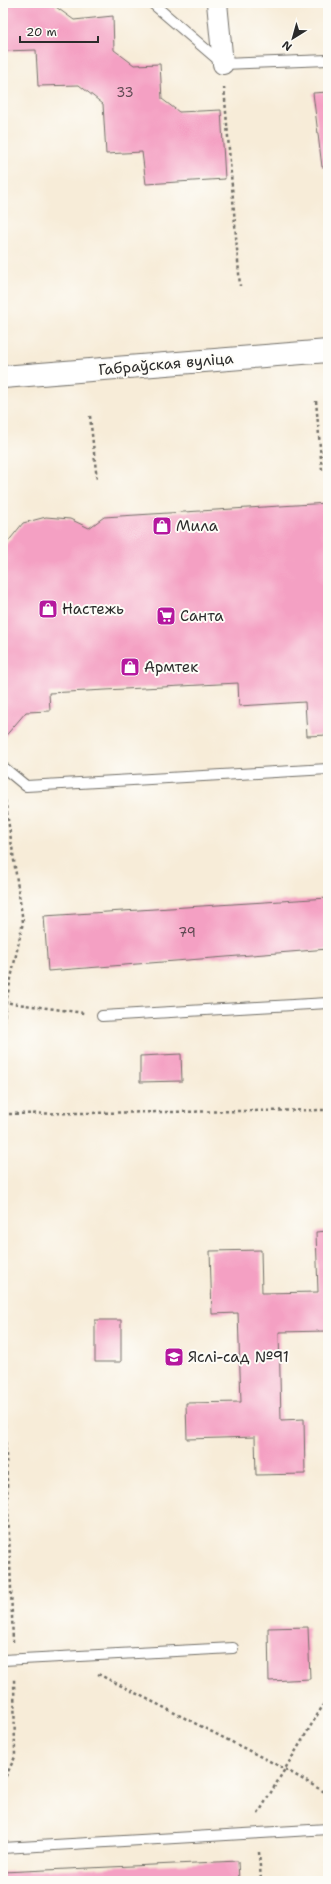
<svg xmlns="http://www.w3.org/2000/svg" width="331" height="1884" viewBox="0 0 331 1884" font-family="'Shantell Sans',sans-serif">
  <style>
    .building { fill: #f4a0c3 }
    .lines { fill: none; stroke-linecap: round; stroke-linejoin: round }
    .service-casing { stroke: #726f68; stroke-width: 12 }
    .minor-casing { stroke: #726f68; stroke-width: 22 }
    .primary-casing { stroke: #726f68; stroke-width: 24 }
    .path { stroke: #726f68; stroke-width: 2.5; stroke-dasharray: 3 3; stroke-linecap: butt }
    .service { stroke: #fff; stroke-width: 10 }
    .minor { stroke: #fff; stroke-width: 20 }
    .primary { stroke: #fff; stroke-width: 22 }
    .labels { text-anchor: middle; dominant-baseline: central; stroke-width: 4; stroke-linejoin: round; paint-order: stroke }
    .number-label { font-size: 13px; fill: #5d4851 }
    .street-label { font-size: 15px; fill: #2b2b2b; stroke: #fdfcf7 }
    .poi-label { font-size: 15px; fill: #2b2b2b; stroke: #fdfcf7; text-anchor: start }
  </style>
  <rect width="100%" height="100%" fill="#fdfcf7"/>
  <filter id="ink" filterUnits="userSpaceOnUse"><feTurbulence type="fractalNoise" baseFrequency=".025" numOctaves="2"/><feDisplacementMap in="SourceGraphic" scale="8" xChannelSelector="R" yChannelSelector="G"/><feConvolveMatrix kernelMatrix="1 2 1 2 8 2 1 2 1" color-interpolation-filters="sRGB"/></filter>
  <filter id="wash" filterUnits="userSpaceOnUse"><feTurbulence type="fractalNoise" baseFrequency=".012" numOctaves="4" result="noise"/><feDisplacementMap in="SourceGraphic" scale="16" xChannelSelector="R" yChannelSelector="G"/><feGaussianBlur stdDeviation="0.9" result="paint"/><feColorMatrix in="noise" values="0 0 0 0 0 0 0 0 0 0 0 0 0 0 0 0 0 1.4 0 .05"/><feComposite in="paint" operator="in"/></filter>
  <g filter="url(#wash)">
    <rect width="100%" height="100%" fill="#f7ecd8"/>
    <g id="blocks">
      <!-- building -->
      <path class="building" d="M3,3H56V7L74,20L113,16L114,50L134,65L160,64L162,99L179,112L221,110L225,179L146,184L142,152L106,154L103,104L79,85L38,86L36,50L3,51Z
        M328,92V167H322L313,93Z
        M328,503V735L307,736L305,702L239,706L238,683L49,693L50,711L26,712L3,739V548L23,523L46,517L70,519L89,528L104,517Z
        M328,898V949L48,971L44,916Z
        M181,1054L182,1081L140,1082V1056Z
        M328,1231V1342L326,1331L279,1332L281,1420L304,1419L305,1474L256,1475L255,1437L187,1439L186,1403L241,1402L238,1313L212,1314L210,1251L261,1250L262,1293L318,1292L316,1232Z
        M95,1320H121V1362H95Z
        M308,1627L310,1679L269,1681L268,1628Z
        M238,1861L239,1881H3V1872Z"/>
    </g>
  </g>
  <g filter="url(#ink)">
    <use href="#blocks" fill-opacity="0" stroke="#726f68" stroke-width="1"/>
    <g class="lines">
      <!-- service casing -->
      <g class="service-casing">
        <path id="service" d="M152,3L223,64L328,60
          M3,767L26,786L328,769
          M102,1016L328,1003
          M3,1660L233,1648
          M3,1848L328,1829"/>
      </g>
      <!-- minor casing -->
      <g class="minor-casing">
        <path id="minor" d="M217,3L223,64"/>
      </g>
      <!-- primary casing -->
      <g class="primary-casing">
        <path id="primary" d="M3,377L328,351"/>
      </g>
      <!-- path -->
      <path class="path" d="M224,87L240,286
        M316,401L322,470
        M90,416L97,480
        M3,1002L84,1013
        M3,1028L6,1002L23,922L4,792
        M3,1114L328,1110
        M3,1376L13,1642
        M98,1674L285,1769L328,1794
        M3,1782L15,1757L14,1677
        M258,1814L328,1697
        M259,1852L261,1881"/>
      <!-- service -->
      <use href="#service" class="service"/>
      <!-- minor -->
      <use href="#minor" class="minor"/>
      <!-- primary -->
      <use href="#primary" class="primary"/>
    </g>
  </g>
  <!-- icons -->
  <defs>
    <g id="shop-square" transform="scale(1)"><rect x="-9" y="-9" width="18" height="18" rx="4" fill="#b5179e" stroke="#fdfcf7"/><path d="M-5-2.5h2.3a2.7 3.5 0 0 1 5.4 0H5L5.5 6h-11ZM-1.5-2.5h3a1.5 2.3 0 0 0-3 0Z" fill="#fff"/></g>
    <g id="supermarket-square" transform="scale(1)"><rect x="-9" y="-9" width="18" height="18" rx="4" fill="#b5179e" stroke="#fdfcf7"/><path d="M-6-5.5h2.5l.6 2H6L4.5 2H-2.5L-4.4-4H-6ZM-1.5 3.2a1.3 1.3 0 1 0 .1 0ZM3 3.2a1.3 1.3 0 1 0 .1 0Z" fill="#fff"/></g>
    <g id="school-square" transform="scale(1)"><rect x="-9" y="-9" width="18" height="18" rx="4" fill="#b5179e" stroke="#fdfcf7"/><path d="M0-5L7-2L0 1L-7-2ZM-4 1L0 2.5L4 1V4Q0 6-4 4Z" fill="#fff"/></g>
  </defs>
  <g fill-rule="evenodd">
    <use href="#shop-square" x="162" y="526"/>
    <use href="#shop-square" x="48" y="609"/>
    <use href="#supermarket-square" x="166" y="616"/>
    <use href="#shop-square" x="130" y="667"/>
    <use href="#school-square" x="174" y="1357"/>
  </g>
  <g class="labels">
    <!-- number labels -->
    <g class="number-label">
      <text x="125" y="92">33</text>
      <text x="187" y="932">79</text>
    </g>
    <!-- street labels -->
    <g class="street-label">
      <text transform="translate(166 364) rotate(-5)">Габраўская вуліца</text>
    </g>
    <!-- poi labels -->
    <g class="poi-label">
      <text x="176" y="526">Мила</text>
      <text x="62" y="609">Настежь</text>
      <text x="180" y="616">Санта</text>
      <text x="144" y="667">Армтек</text>
      <text x="188" y="1357">Яслі-сад №91</text>
    </g>
  </g>
  <!-- margin -->
  <rect width="331" height="1884" fill="none" stroke="#fdfcf7" stroke-width="16"/>
  <!-- north arrow -->
  <g transform="translate(293 38) rotate(217)" stroke="#fdfcf7" stroke-width="3" paint-order="stroke">
  <path d="M0-3L7 15L0 10L-7 15Z" fill="#2b2b2b"/>
  <text y="-6" font-size="11" font-weight="bold" text-anchor="middle" fill="#2b2b2b">N</text>
  </g>
  <!-- scale -->
  <path d="M20 36v6h78v-6" fill="none" stroke="#2b2b2b" stroke-width="2"/>
  <text x="26" y="36" font-size="12" fill="#2b2b2b" stroke="#fdfcf7" stroke-width="3" paint-order="stroke">20 m</text>
</svg>
